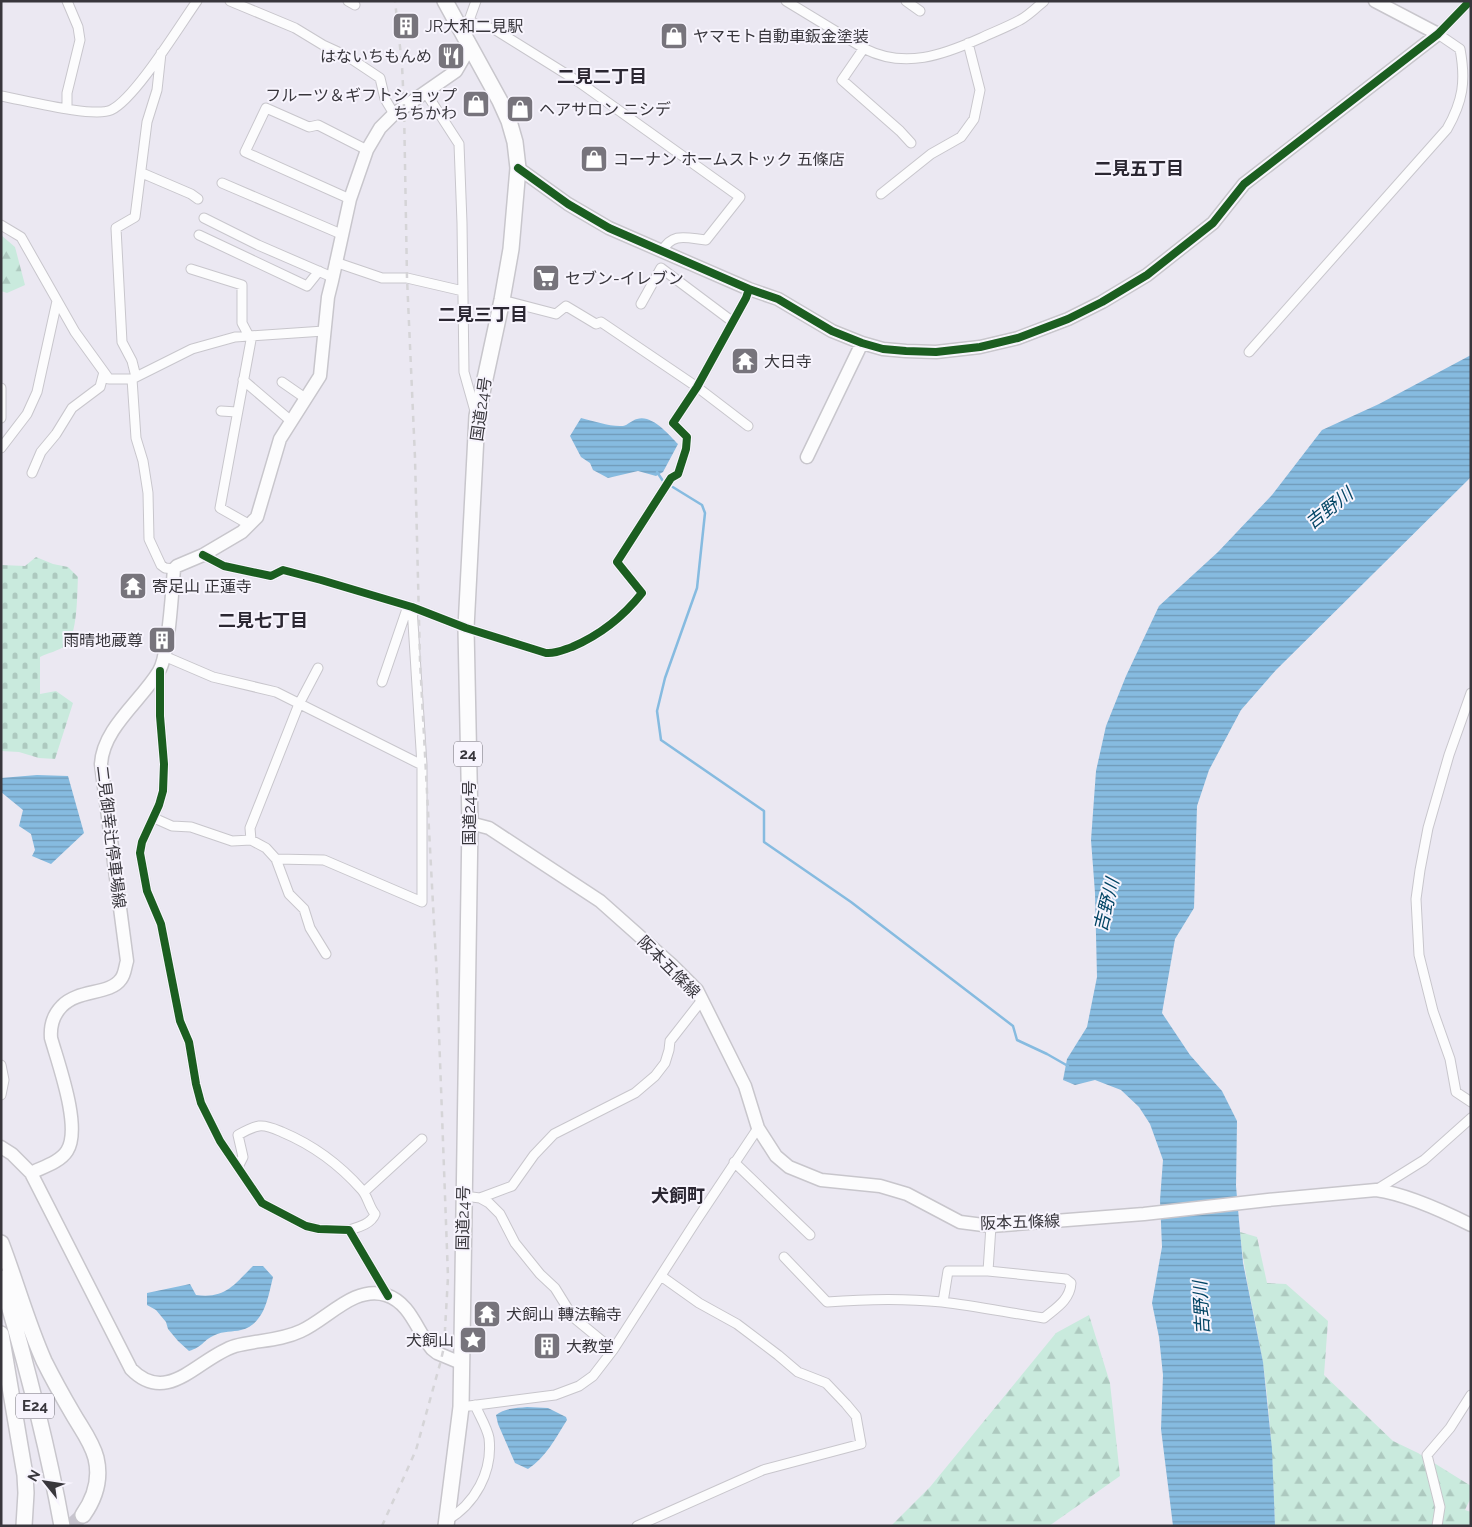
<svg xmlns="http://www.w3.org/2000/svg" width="1472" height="1527" viewBox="0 0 1472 1527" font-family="Raleway,'Noto Sans JP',sans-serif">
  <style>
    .forest { fill: url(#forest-firs) }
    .cemetery { fill: url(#cemetery-stones) }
    .water { fill: url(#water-rules) }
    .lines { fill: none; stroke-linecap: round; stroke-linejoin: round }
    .stream { stroke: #86bbe0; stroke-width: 2.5 }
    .highway-tunnel { stroke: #c7c4ce; stroke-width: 15; stroke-dasharray: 15 8; stroke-linecap: butt }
    .street-casing { stroke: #c8c6cc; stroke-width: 11 }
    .secondary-casing { stroke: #c8c6cc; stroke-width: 15 }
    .highway-casing { stroke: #c8c6cc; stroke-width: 18 }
    .street { stroke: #fcfcfd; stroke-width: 9 }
    .secondary { stroke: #fcfcfd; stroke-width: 12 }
    .highway { stroke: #fcfcfd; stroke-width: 15 }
    .rail { stroke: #d5d4d7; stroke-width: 2.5; stroke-dasharray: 6 6; stroke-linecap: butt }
    .cycleway-casing { stroke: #f7f4fd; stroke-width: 11 }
    .cycleway { stroke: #1b5e20; stroke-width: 8 }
    .labels { text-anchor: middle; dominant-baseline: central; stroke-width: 4; stroke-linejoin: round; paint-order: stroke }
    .shield { fill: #f7f4fd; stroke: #716f76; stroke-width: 1 }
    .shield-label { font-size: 15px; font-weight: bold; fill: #38363c }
    .poi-label { font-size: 16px; fill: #38363c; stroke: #f7f4fd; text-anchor: start }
    .street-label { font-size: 16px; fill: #38363c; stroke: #f7f4fd }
    .neighbourhood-label { font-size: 18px; font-weight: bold; fill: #2b2732; stroke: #f7f4fd }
    .water-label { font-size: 18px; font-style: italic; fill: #034565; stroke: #f7f4fd }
  </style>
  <defs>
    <pattern id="forest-firs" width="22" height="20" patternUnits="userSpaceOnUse" patternTransform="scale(1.25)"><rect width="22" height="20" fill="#c9eadd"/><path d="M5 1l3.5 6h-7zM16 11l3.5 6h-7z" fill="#adc9bf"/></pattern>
    <pattern id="cemetery-stones" width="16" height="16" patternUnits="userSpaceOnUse" patternTransform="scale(1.25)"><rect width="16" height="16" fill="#c9eadd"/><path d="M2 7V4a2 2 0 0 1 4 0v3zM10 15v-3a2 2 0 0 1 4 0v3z" fill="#adc9bf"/></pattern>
    <pattern id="water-rules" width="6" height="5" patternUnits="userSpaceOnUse" patternTransform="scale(1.25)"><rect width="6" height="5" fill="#86bbe0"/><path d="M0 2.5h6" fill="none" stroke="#6f99b7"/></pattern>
  </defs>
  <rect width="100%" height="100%" fill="#ebe8f2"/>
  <!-- forest -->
  <path class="forest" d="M1,235L15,247L25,285L7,293L1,291Z
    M1240,1232L1257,1237L1267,1283L1286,1284L1328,1321L1324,1375L1393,1441L1418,1453L1471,1486V1497L1465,1510L1471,1512V1526H1275C1273,1471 1271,1417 1263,1363C1256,1319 1244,1276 1240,1232Z
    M1089,1315L1110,1383L1120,1476L1049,1526H891L930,1487L1056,1333Z"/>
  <!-- cemetery -->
  <path class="cemetery" d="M36,557L53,564L68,567L78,577C77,593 78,637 65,646C58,651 48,653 40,657V694L56,691L73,703L55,759L39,758L19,752L1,751V565L25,566Z"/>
  <!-- water -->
  <path class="water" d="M1471,355V477L1276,670L1241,710L1209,770L1197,806L1194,908L1175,939L1162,1013L1190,1055L1222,1091L1237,1121L1236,1186L1240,1232L1243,1263L1263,1362L1272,1449L1275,1526H1173L1161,1429L1163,1375L1159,1337L1152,1303L1162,1247L1160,1200L1163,1160L1150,1124L1139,1107L1121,1090L1095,1080L1075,1085L1063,1080L1067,1059L1087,1027L1097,977L1095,893L1091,840L1096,771L1106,726L1126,676L1159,606L1218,552L1272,495L1322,430L1379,404Z
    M581,418C594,421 610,427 623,426C628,425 632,420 637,419C652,414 669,435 678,444L663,472L656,476L638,471L608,478L593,470L590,463L581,457L570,436Z
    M37,775L68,776L84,833L51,864L32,856L35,850L31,834L19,826L23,810L1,792V778Z
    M253,1266H263L273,1277C268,1297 265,1324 241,1330C233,1332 223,1331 215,1335C203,1340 203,1347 189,1351L178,1341L168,1329L166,1322L156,1310L147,1305V1293L190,1284L196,1295C225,1299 234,1285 253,1266Z
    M527,1407L548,1408L566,1417L567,1420C555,1439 546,1457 528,1469L515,1463L498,1424L496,1415C504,1408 517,1408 527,1407Z"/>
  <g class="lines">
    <!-- stream -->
    <path class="stream" d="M657,472L663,481L702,505L705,513L697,588L665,678L657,711L661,740L764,811V842L851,902L1013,1026L1017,1040L1047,1054L1068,1066"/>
    <!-- highway-tunnel -->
    <path class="highway-tunnel" d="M71,1526L83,1515"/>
    <!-- street casing -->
    <g class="street-casing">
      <path id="street" d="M230,1L295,28L323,45L347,56L380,78L385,99L394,114
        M348,1L355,5
        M786,1L865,49C905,69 943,55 981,38C994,32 1007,27 1020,20C1028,16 1036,8 1044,1
        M906,1L920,11
        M469,22L494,29L579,82L740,197L706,240C686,238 673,232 662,251
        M467,26L476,1
        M864,48L842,80L900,131L911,143
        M426,93L459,144L462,223L464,372L475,411
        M1,96C24,100 93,118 111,110C135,99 180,25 197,1
        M67,108V93L80,40L78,27L67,1
        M142,173L191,194L198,199
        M222,183L341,234
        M881,194L931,154L961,137L974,119L980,90L968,43
        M350,199L245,152L266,108L309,127L318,125L367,150
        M204,218L258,245L332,277
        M1,225L21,237L75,332L109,379H132L192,349L235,337L324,331
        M199,235L307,286L319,271
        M335,262L382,278H407L463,291
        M191,269L242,285V323L251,340L220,508L250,525
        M502,300L556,314L566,306L596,324L601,322L697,387L748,426
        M641,304L661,268L733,322
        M1249,352L1447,129C1463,101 1466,81 1460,49L1438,34L1470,1
        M136,377L132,361L122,342L116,228L135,217L147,122L157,90L161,53
        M132,379L136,438L143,461L148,493L149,539L161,565L165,568L174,569
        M243,380L291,421
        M282,382L305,398
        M1,388V418
        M221,411L237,412
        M1,448L27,414L37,392L57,301
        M32,473L41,452L56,434L72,408L100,387L104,372
        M203,555L224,566L271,576L283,570L321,580L412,607L466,628L546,653C556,654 563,650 572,647C600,635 623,617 642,593L617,562L671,478L678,474L686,449L687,437L673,423L697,387L746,298L749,289
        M164,656L213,677L276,692L422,765
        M160,671V716L164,764L163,791L159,805L142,842L140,853L147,891L161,924L180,1021L189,1042L196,1084L201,1103L220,1141L262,1203L306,1226L319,1229L349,1230L388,1296
        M382,682L408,606
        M1471,693L1449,755L1428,828L1420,870L1416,899L1419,955L1433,1011L1450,1059L1456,1092L1471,1102
        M154,818L172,826L191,827L232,841L251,840L266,848L276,859L324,860L422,902V765L412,607
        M251,840L250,828L299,704L318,668
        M276,859L289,894L304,909L310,928L326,954
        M1,1065L4,1080L1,1095
        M734,1162L810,1235
        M238,1167L243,1157L238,1135C245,1131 252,1127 259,1126C267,1125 275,1129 282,1132C313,1145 340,1165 362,1190C368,1197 369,1207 375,1214C371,1224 359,1227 349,1230
        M1376,1190L1424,1160L1471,1118
        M364,1192L422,1139
        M464,1196L480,1198L512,1186L534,1155L554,1134L635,1093L655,1076L665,1063L669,1050L670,1041L702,1000
        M480,1198L489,1203L500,1214L515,1243L540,1274L555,1288L573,1317L613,1350
        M784,1257L827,1302C865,1299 903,1298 942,1302C976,1306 1010,1313 1044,1318C1056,1308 1070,1300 1071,1283L1066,1279L988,1271H948L943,1302
        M988,1271L991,1226
        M461,1407L555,1395L579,1386L593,1376L613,1350L696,1221L758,1128
        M446,1521C475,1504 493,1472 489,1438C487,1427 479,1415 475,1405
        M637,1526L763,1470L861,1444L856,1416L846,1404L826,1383L798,1372L778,1355L737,1324L699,1303L661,1276
        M1437,1526L1440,1507L1427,1455L1450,1428L1471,1395"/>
    </g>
    <!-- secondary casing -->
    <g class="secondary-casing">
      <path id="secondary" d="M518,168L568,204L609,228L749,289L778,299L832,331L862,343L883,349L906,351L936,352L980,347L1018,338L1068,319L1102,302L1147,275L1213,223L1244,184L1438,34L1375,1
        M807,457L862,343
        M470,823L489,828L600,901L672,965L697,990L745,1086L758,1128L776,1156L789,1167L821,1180L880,1186L907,1194L960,1222L991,1226L1144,1214L1268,1200L1376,1190C1406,1194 1443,1211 1471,1225
        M1,1147L12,1154L31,1173L131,1369C168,1407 199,1357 235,1346C257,1340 280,1341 301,1331C328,1319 354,1285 386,1295C411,1303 417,1332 432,1349L437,1353L461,1363
        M31,1173C43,1167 60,1162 67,1151C82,1128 58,1063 51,1038C50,1025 53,1015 62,1006C78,989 110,995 121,979C125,974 125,967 127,961L101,764C103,728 141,701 159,671C169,655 172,591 174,569L177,566L203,555L242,532L257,517L280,439L320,376L328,297L332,281L350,199L367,150L380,128L394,114L456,71L470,47"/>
    </g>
    <!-- highway casing -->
    <g class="highway-casing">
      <path id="highway" d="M445,1L500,101L509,121L515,142L518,168L511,249L502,300L477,416L466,628L470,823L461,1407L446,1526
        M1,1243C16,1282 27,1323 44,1361C53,1379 63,1397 73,1414C81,1428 92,1442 96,1458C101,1479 95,1498 83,1515
        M1,1278C25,1359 47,1443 62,1526
        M1,1334L25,1475L26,1493L24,1526"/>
    </g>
    <!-- street -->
    <use href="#street" class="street"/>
    <!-- secondary -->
    <use href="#secondary" class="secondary"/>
    <!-- highway -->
    <use href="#highway" class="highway"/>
    <!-- rail -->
    <path class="rail" d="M382,1526L416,1450L440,1364L444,1347L448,1277L437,979L420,661L415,458L407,278L404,107L402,65L395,1"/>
    <!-- cycleway casing -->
    <g class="cycleway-casing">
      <path id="cycleway" d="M518,168L568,204L609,228L749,289L778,299L832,331L862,343L883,349L906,351L936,352L980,347L1018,338L1068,319L1102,302L1147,275L1213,223L1244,184L1438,34L1470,1
        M203,555L224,566L271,576L283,570L321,580L412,607L466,628L546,653C556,654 563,650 572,647C600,635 623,617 642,593L617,562L671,478L678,474L686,449L687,437L673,423L697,387L746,298L749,289
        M160,671V716L164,764L163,791L159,805L142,842L140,853L147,891L161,924L180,1021L189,1042L196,1084L201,1103L220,1141L262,1203L306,1226L319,1229L349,1230L388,1296"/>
    </g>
    <!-- cycleway -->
    <use href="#cycleway" class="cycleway"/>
  </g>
  <!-- icons -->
  <defs>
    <g id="building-square" transform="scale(1.4375)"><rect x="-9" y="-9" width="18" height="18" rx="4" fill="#77747c" stroke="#f7f4fd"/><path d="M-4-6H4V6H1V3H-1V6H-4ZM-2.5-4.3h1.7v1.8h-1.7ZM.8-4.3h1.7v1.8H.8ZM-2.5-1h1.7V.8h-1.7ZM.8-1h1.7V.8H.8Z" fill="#fff"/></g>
    <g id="shop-square" transform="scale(1.4375)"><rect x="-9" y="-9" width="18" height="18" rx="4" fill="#77747c" stroke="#f7f4fd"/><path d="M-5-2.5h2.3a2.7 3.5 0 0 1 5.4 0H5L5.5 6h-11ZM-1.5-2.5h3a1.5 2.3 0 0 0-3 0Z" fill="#fff"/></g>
    <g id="restaurant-square" transform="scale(1.4375)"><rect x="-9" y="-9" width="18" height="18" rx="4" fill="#77747c" stroke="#f7f4fd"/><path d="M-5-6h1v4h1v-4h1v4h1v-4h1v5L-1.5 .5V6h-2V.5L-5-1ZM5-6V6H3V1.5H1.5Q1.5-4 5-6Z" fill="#fff"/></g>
    <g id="supermarket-square" transform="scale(1.4375)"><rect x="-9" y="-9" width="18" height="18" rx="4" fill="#77747c" stroke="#f7f4fd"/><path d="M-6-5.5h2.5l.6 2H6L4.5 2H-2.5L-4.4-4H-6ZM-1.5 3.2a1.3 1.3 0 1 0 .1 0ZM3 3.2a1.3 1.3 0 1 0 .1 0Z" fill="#fff"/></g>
    <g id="temple-square" transform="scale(1.4375)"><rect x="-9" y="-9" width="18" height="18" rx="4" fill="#77747c" stroke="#f7f4fd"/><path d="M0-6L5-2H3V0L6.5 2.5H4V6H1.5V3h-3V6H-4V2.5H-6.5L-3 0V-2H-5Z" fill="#fff"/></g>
    <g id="sight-square" transform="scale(1.4375)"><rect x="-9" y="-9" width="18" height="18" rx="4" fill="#77747c" stroke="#f7f4fd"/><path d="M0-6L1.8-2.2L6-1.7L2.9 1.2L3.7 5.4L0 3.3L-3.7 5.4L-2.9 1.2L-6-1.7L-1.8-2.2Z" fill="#fff"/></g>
  </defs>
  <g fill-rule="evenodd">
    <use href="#building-square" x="406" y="26"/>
    <use href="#shop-square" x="674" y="36"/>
    <use href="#restaurant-square" x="451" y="56"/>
    <use href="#shop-square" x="476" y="104"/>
    <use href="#shop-square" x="520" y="109"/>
    <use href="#shop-square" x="594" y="159"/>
    <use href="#supermarket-square" x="546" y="278"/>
    <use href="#temple-square" x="745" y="361"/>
    <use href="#temple-square" x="133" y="586"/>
    <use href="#building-square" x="162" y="640"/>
    <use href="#temple-square" x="487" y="1314"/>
    <use href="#sight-square" x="473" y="1340"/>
    <use href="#building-square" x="547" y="1346"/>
  </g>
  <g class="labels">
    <!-- shield labels -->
    <g class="shield">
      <rect x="454" y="741.5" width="28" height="25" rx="4"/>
      <rect x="16" y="1393.5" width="38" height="25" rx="4"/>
    </g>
    <g class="shield-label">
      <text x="468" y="754">24</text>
      <text x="35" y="1406">E24</text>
    </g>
    <!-- poi labels -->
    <g class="poi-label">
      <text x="425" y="26">JR大和二見駅</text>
      <text x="693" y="36">ヤマモト自動車鈑金塗装</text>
      <text x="432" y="56" text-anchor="end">はないちもんめ</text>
      <text x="457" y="95" text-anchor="end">フルーツ＆ギフトショップ<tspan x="457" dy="18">ちちかわ</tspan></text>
      <text x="539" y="109">ヘアサロン ニシデ</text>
      <text x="613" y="159">コーナン ホームストック 五條店</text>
      <text x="565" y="278">セブン-イレブン</text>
      <text x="764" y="361">大日寺</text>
      <text x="152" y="586">寄足山 正蓮寺</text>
      <text x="143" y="640" text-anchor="end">雨晴地蔵尊</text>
      <text x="506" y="1314">犬飼山 轉法輪寺</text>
      <text x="454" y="1340" text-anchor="end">犬飼山</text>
      <text x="566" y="1346">大教堂</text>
    </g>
    <!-- street labels -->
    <g class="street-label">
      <text transform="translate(481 409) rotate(-82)">国道24号</text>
      <text transform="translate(469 813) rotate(-90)">国道24号</text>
      <text transform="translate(111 837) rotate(83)">二見御幸辻停車場線</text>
      <text transform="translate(669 967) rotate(45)">阪本五條線</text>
      <text transform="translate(463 1218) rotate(-89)">国道24号</text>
      <text transform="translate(1020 1222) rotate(-2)">阪本五條線</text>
    </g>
    <!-- neighbourhood labels -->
    <g class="neighbourhood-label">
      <text x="602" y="76">二見二丁目</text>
      <text x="1139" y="168">二見五丁目</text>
      <text x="483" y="314">二見三丁目</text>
      <text x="263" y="620">二見七丁目</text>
      <text x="678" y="1195">犬飼町</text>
    </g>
    <!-- water labels -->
    <g class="water-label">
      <text transform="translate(1329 508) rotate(-38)">吉野川</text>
      <text transform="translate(1106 905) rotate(-76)">吉野川</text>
      <text transform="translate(1201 1308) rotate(-93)">吉野川</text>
    </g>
  </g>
  <!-- border -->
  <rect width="1472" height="1527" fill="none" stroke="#38363c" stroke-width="5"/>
  <!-- north arrow -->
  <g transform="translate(45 1482) rotate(300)" stroke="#f7f4fd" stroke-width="4" paint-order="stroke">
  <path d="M0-4L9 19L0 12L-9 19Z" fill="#38363c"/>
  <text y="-8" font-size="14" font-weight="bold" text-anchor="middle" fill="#38363c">N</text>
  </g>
</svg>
